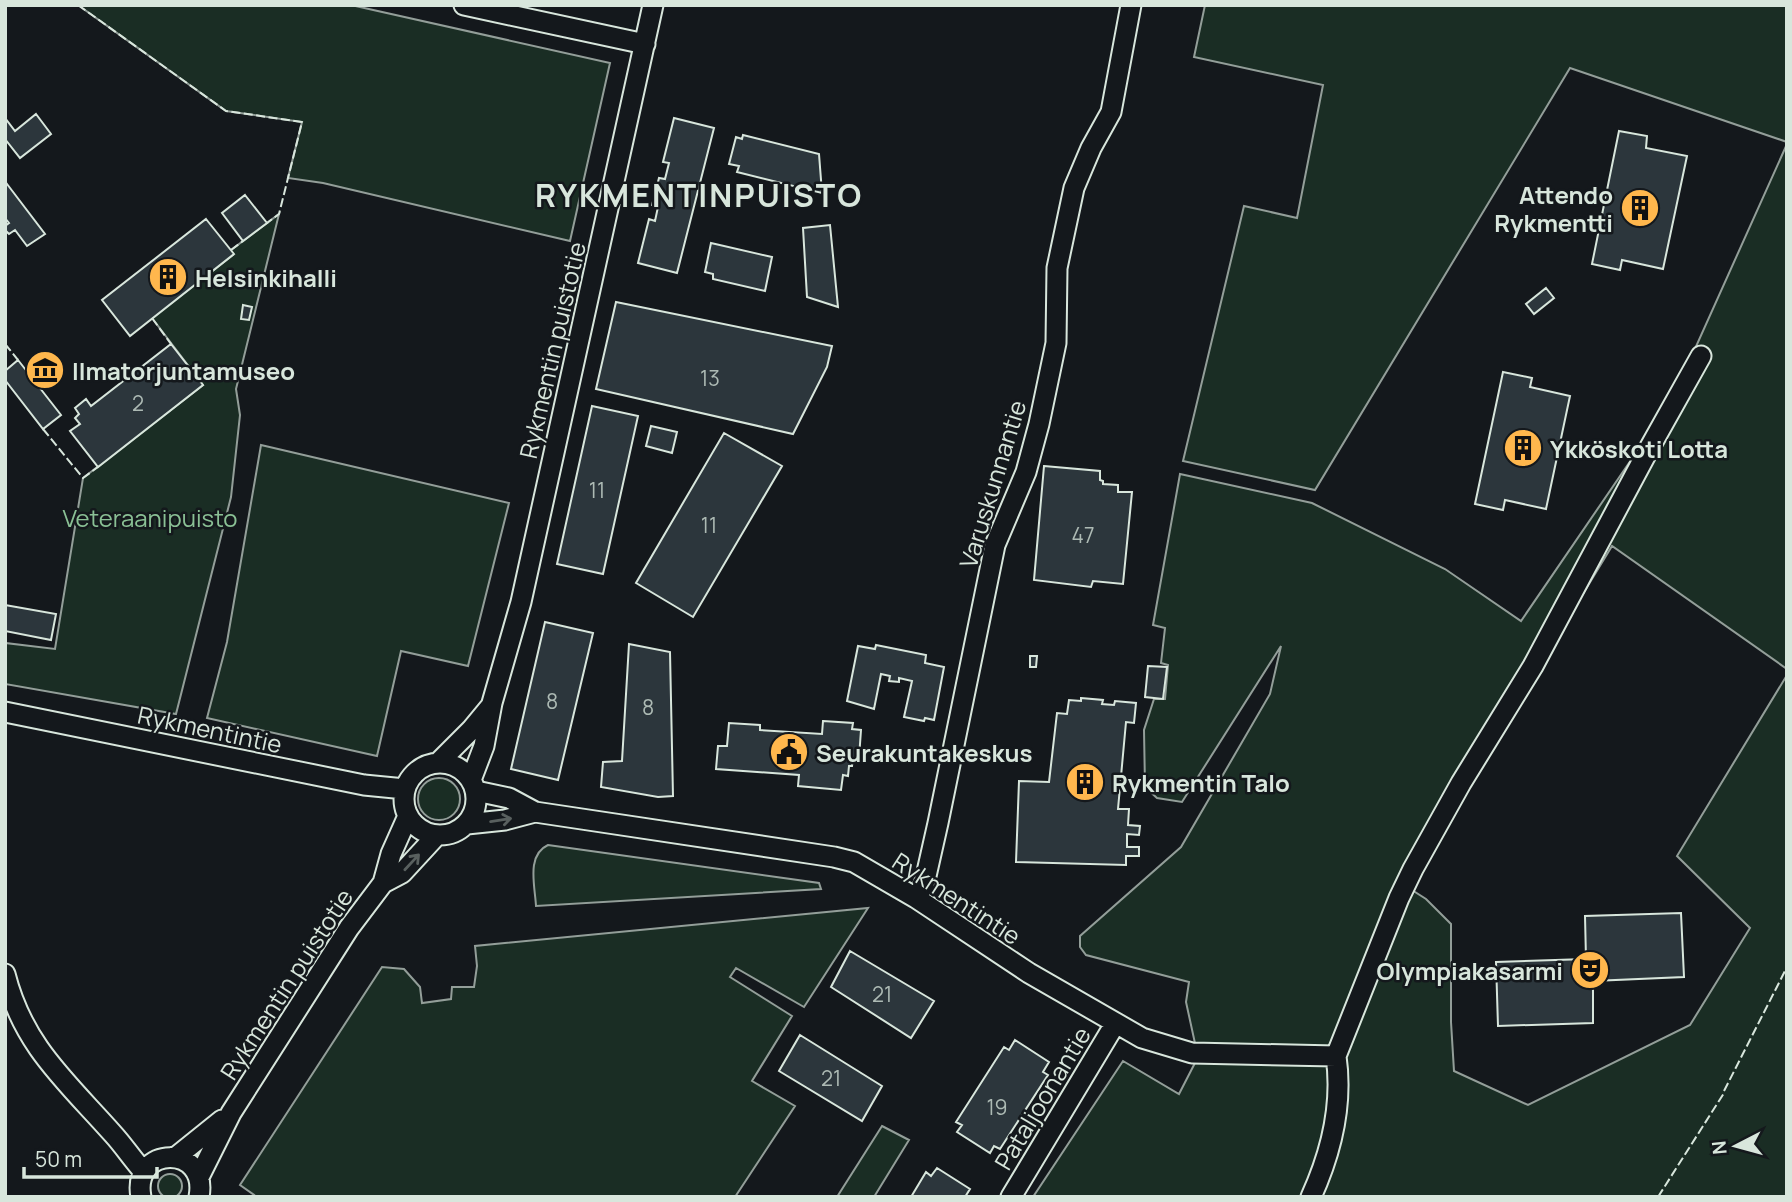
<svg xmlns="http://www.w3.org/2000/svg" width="1792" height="1202" viewBox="0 0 1792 1202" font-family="Manrope,sans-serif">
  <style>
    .green { fill: #1a2d24; stroke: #939e99; stroke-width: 2 }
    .building { fill: #2c363c; stroke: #d8e6dc; stroke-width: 2 }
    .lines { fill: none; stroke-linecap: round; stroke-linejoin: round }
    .minor-casing { stroke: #d8e6dc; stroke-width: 23 }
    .minor { stroke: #14181c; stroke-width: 19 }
    .fence { stroke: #d8e6dc; stroke-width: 2; stroke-dasharray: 9 3.5; stroke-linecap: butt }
    .oneway { stroke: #59605f }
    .labels { text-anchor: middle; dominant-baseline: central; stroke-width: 5; stroke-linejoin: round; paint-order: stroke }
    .number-label { font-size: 21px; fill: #adbab4 }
    .poi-label { font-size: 24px; font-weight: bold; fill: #d8e6dc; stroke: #14181c; text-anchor: start }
    .street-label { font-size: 24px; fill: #d8e6dc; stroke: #14181c }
    .park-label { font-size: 24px; fill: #8ac095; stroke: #14181c }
    .district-label { font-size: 32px; font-weight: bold; letter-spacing: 2px; fill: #d8e6dc; stroke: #14181c }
  </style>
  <rect width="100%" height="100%" fill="#14181c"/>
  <!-- green -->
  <path class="green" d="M78,5H351L610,63L570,241L323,183L288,178L302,122L226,111Z
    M1205,5H1787V142L1570,68L1315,490L1183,461L1244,206L1297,218L1323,85L1194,57Z
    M1787,144V669L1612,546L1422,859L1401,883L1426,899L1451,924V1022L1454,1071L1528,1105L1690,1025L1750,928L1677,856L1787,675V1197H1033L1123,1061L1179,1094L1198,1057L1186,1002L1189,982L1086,955L1080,947V936L1181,847L1270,694L1281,646L1182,802L1157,798L1145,787L1144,730L1154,699H1165L1168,665L1161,663L1165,628L1153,625L1180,474L1312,503L1445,569L1521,621L1672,400Z
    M279,214L236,389L240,415L231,497L176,714L5,684V643L55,649L83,478L203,385L152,318L233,255L231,250Z
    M261,445L509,503L468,666L401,651L377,756L207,718L227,642Z
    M418 799a21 21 0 1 1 42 0a21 21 0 1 1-42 0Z
    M548,845L819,883L821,889L536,906C535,886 526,855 548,845Z
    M868,908L804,1007L736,968L730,977L792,1016L752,1081L795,1106L735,1197H257L240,1185L382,967L404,969L420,987L422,1003L451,999L452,987H474L477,966L475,946Z
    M882,1126L909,1140L874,1197H837Z
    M158 1186a12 12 0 1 1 24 0a12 12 0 1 1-24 0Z"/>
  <!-- building -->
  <path class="building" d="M36,114L51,134L20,158L5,139V118L15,131Z
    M674,118L714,128L677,273L638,263L649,219L655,221L658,207L652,205L659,178L665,179L669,163L663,162Z
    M1619,131L1647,136L1646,148L1687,156L1663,269L1622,260L1620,270L1592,264Z
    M743,135L819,154L822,193L737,172L739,166L729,164L736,137L742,139Z
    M7,184L45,234L27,246L15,230L9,234L5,230V226L9,223L5,218V186Z
    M245,195L267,223L243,241L222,213Z
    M206,219L234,254L130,336L102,300Z
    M830,225L838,307L807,297L803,228Z
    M711,243L772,257L765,291L713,279V274L705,272Z
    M1546,288L1554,298L1534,314L1526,304Z
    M616,302L832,346L827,367L793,434L596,389Z
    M243,305L252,307L249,320L241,319Z
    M171,344L203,385L98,467L70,431L80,424L75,418L79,414L75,408L86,399L91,406Z
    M18,360L61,415L43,429L5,380V371Z
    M1503,372L1532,378L1530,387L1570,396L1546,509L1505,500L1503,510L1475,504Z
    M592,406L638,416L603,574L557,564Z
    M651,426L677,432L672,453L646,446Z
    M724,433L782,466L693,617L636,583Z
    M1044,466L1100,471V480L1103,481V484L1118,485V492H1132L1123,584L1093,581L1091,587L1034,580Z
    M5,605L56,614L51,640L5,631Z
    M545,622L593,633L558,780L511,769Z
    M629,644L670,652L673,796L658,797L601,787L603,762L622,761Z
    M876,645L926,655L925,663L944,667L934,720L925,718L924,721L904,717L912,681L899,678V682L889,681L890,676L881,674L874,709L847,701L858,646L875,649Z
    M1030,656H1037L1036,667H1030Z
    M1148,666L1167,667L1163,699L1145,697Z
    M1081,698L1103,700L1102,704L1114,705L1115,701L1136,703L1134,723L1126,722L1118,809H1129L1128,825L1140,826L1139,835L1127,834V847H1139V856H1126V865L1016,862L1019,781L1049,782L1057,713L1067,714L1069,700L1081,701Z
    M823,721L853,723L852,729L861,730L859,758H853L852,766H849L848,776L843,775L841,790L798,786L799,775L716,769L718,746H727L729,723L760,725V730L822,734Z
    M1681,913L1684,977L1593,981V1023L1498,1026L1496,962L1586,959L1585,916Z
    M850,951L934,1001L911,1038L831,987Z
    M800,1035L882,1086L862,1121L779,1071Z
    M1015,1040L1049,1062L1043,1072L1048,1075L1000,1149L994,1146L990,1153L957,1132L962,1125L956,1122L1004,1047L1009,1050Z
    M937,1168L970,1189L965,1197H911L926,1172L931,1176Z"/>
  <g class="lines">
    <!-- minor casing -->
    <g class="minor-casing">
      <path id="minor" d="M464,5L645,44
        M5,712L364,785L405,789
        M439,762L471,730L490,707
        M404 799a36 36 0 1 1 72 0a36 36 0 1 1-72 0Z
        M471,780L484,746L492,703L521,602L653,5
        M476,791L509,798L535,812L834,857L854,862L916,898L1029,973L1142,1038L1192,1053L1336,1056
        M467,824L505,820L535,812
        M383,883L402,873L437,835
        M916,898L924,885L938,823L995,545L1026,472L1039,424L1056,343L1057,268L1074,188L1091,148L1111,112L1131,5
        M5,974C23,1046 67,1082 113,1134C124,1146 133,1160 144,1172
        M176,1157L222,1120
        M199,1177L231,1113L349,928L383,883L391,854L408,816
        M141,1197C131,1145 209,1144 199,1197
        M1011,1197L1115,1024
        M1311,1197C1331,1153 1343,1104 1336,1056L1399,898L1413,869L1461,783L1533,666L1650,447L1701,356"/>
    </g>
    <!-- minor -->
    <use href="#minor" class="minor"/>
    <!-- fence -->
    <path class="fence" d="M78,5L226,111L302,122L279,214L267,223
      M231,250L243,241
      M152,318L171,344
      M5,344L18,360
      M43,429L83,478L98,467
      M1724,1091L1787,967
      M1658,1197L1724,1093"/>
  </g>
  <!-- one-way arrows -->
  <defs><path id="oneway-shaft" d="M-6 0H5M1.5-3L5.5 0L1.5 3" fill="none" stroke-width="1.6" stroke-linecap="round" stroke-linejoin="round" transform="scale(1.75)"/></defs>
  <g class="oneway">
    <use href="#oneway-shaft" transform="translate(501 820) rotate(-9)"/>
    <use href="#oneway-shaft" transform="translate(412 862) rotate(-47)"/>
  </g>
  <!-- icons -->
  <defs>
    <g id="building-disc" transform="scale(2.0125)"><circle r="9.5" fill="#ffb74d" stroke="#14181c"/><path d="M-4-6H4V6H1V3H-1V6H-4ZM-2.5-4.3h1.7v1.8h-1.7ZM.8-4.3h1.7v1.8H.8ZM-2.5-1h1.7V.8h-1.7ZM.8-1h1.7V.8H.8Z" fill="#111"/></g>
    <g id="museum-disc" transform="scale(2.0125)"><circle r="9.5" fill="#ffb74d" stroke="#14181c"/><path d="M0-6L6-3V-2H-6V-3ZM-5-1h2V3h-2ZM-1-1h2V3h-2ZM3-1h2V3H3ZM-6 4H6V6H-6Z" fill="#111"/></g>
    <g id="civic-disc" transform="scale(2.0125)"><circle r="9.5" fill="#ffb74d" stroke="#14181c"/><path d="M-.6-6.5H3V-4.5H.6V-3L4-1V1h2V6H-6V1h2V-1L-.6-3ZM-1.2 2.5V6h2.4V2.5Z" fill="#111"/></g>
    <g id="theatre-disc" transform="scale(2.0125)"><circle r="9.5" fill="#ffb74d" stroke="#14181c"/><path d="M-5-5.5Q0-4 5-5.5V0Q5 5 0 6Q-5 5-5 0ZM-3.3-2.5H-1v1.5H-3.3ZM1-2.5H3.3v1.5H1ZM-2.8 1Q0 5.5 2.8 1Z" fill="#111"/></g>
  </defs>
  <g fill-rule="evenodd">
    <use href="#building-disc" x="1640" y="208"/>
    <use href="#building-disc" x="168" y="277"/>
    <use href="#museum-disc" x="45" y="370"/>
    <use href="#building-disc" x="1523" y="448"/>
    <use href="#civic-disc" x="789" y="752"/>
    <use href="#building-disc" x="1085" y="782"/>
    <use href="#theatre-disc" x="1590" y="970"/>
  </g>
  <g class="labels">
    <!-- number labels -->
    <g class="number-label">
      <text x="710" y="378">13</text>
      <text x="138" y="403">2</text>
      <text x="597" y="490">11</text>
      <text x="709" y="525">11</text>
      <text x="1083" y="535">47</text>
      <text x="552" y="701">8</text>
      <text x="648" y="707">8</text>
      <text x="882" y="994">21</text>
      <text x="831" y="1078">21</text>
      <text x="997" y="1107">19</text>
    </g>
    <!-- poi labels -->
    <g class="poi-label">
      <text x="1613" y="194" text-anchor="end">Attendo<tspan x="1613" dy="28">Rykmentti</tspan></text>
      <text x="195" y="277">Helsinkihalli</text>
      <text x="72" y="370">Ilmatorjuntamuseo</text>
      <text x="1550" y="448">Ykköskoti Lotta</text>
      <text x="816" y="752">Seurakuntakeskus</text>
      <text x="1112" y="782">Rykmentin Talo</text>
      <text x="1563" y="970" text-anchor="end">Olympiakasarmi</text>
    </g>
    <!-- street labels -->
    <g class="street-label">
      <text transform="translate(552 350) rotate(-77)">Rykmentin puistotie</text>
      <text transform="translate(992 484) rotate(-73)">Varuskunnantie</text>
      <text transform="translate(210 729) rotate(12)">Rykmentintie</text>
      <text transform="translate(957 898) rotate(33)">Rykmentintie</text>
      <text transform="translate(286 984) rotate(-57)">Rykmentin puistotie</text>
      <text transform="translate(1042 1098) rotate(-59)">Pataljoonantie</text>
    </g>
    <!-- park labels -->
    <g class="park-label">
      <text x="150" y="517">Veteraanipuisto</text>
    </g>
    <!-- district labels -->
    <g class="district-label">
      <text x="699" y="195">RYKMENTINPUISTO</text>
    </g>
  </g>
  <!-- border -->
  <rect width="1792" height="1202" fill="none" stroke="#d8e6dc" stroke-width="14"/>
  <!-- north arrow -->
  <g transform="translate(1736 1146) rotate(264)" stroke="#14181c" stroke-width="5" paint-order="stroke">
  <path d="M0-5L12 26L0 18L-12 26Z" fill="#d8e6dc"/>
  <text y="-10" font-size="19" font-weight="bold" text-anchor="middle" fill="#d8e6dc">N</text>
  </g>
  <!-- scale -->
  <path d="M24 1167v10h133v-10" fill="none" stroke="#d8e6dc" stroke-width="3.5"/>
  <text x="35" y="1167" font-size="21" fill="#d8e6dc" stroke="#14181c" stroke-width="5" paint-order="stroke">50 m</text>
</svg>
